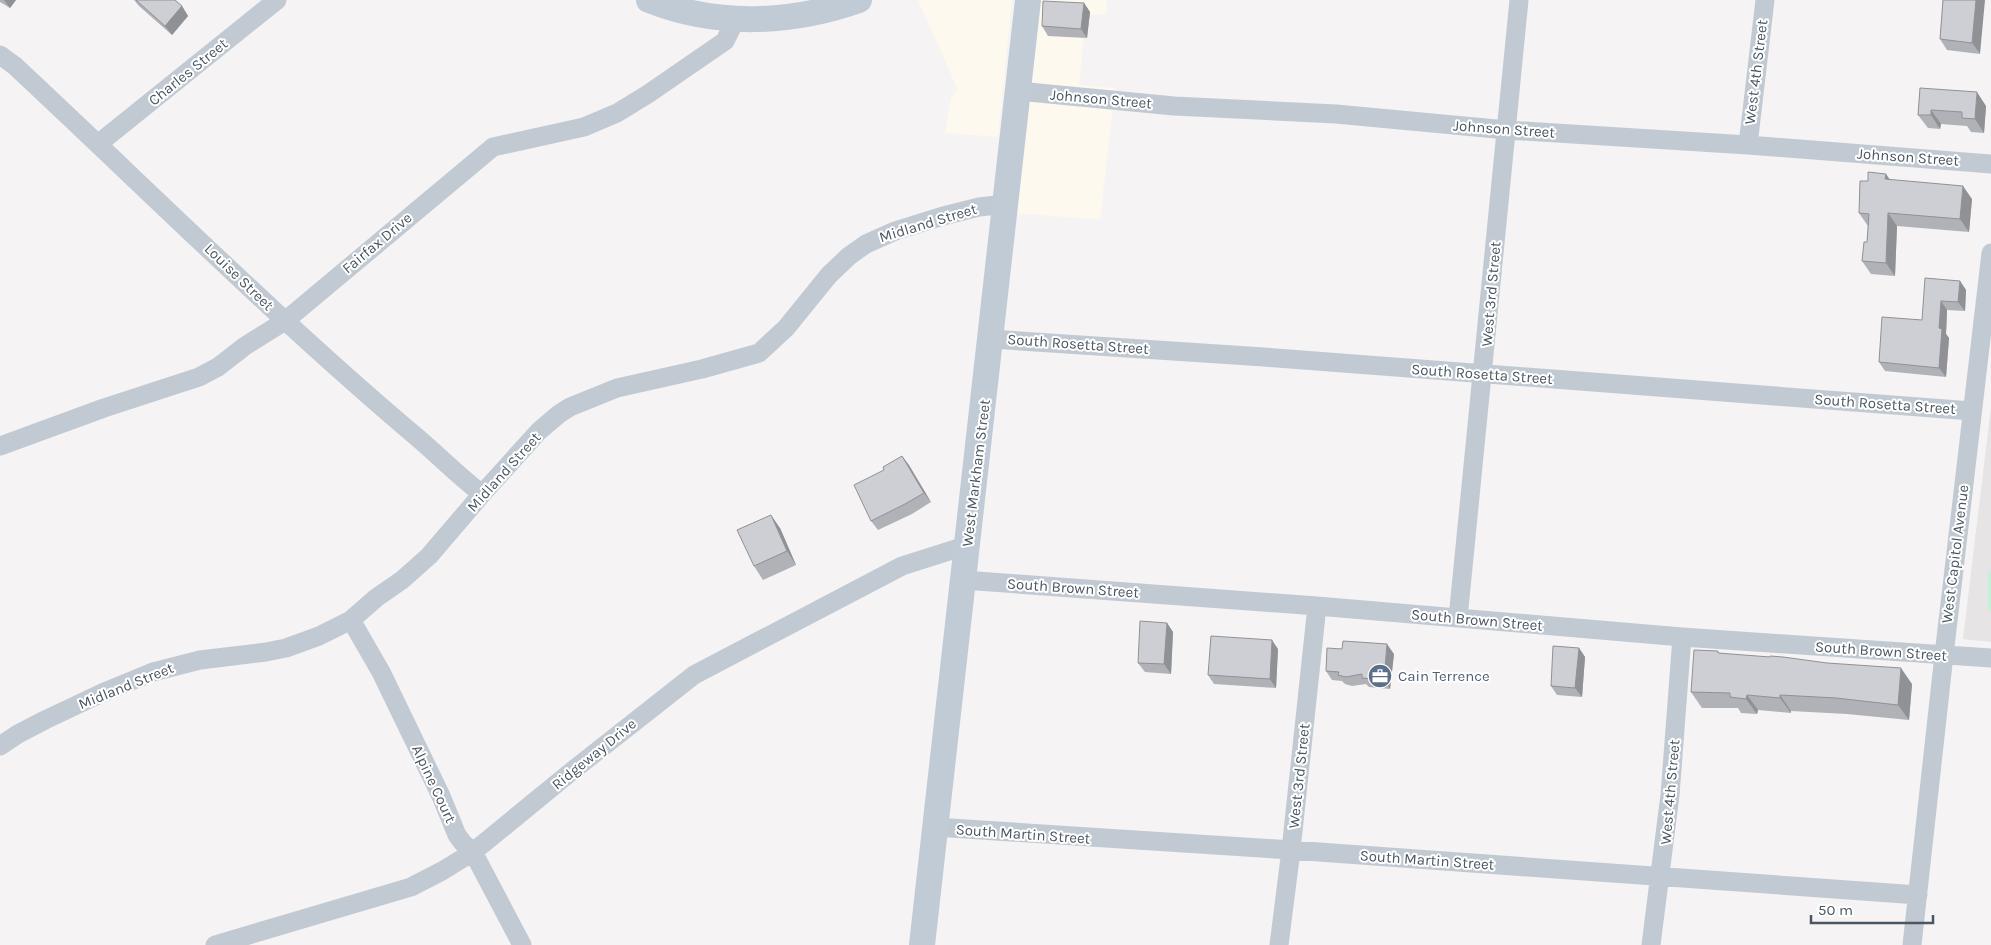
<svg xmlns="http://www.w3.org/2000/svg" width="1991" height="945" viewBox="0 0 1991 945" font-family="Karla,sans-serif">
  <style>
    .commercial { fill: #fdf9ef }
    .education { fill: #e6e4e5 }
    .green { fill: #c3f1d5 }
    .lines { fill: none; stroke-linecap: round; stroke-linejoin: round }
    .street { stroke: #c1cad2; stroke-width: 19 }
    .secondary { stroke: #c1cbd6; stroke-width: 26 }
    .wall { fill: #b0b2b7 }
    .shaded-wall { fill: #909195 }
    .building { fill: #cdcfd5; stroke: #909195 }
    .labels { text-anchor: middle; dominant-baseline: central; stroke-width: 4; stroke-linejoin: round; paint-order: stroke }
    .street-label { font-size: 15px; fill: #4a5661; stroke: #fff }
    .service-label { font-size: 15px; fill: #4e5e75; stroke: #fff; text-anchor: start }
  </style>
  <rect width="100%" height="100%" fill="#f5f3f3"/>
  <!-- commercial -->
  <path class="commercial" d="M918,0H1012L998,137L945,133L951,98L958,90Z
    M1041,0H1107L1106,14L1086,15L1079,85L1115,88L1100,220L1017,213Z"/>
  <!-- education -->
  <path class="education" d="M1991,407V642L1963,639Z"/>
  <!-- green -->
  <path class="green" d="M1988,571H1991V612L1988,609Z"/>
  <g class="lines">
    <!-- street -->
    <path class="street" d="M0,55L15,66C149,191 279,321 419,439C440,457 460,477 482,494
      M1018,91L1174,106L1336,114L1507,130L1748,145L1991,164
      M98,144L277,0
      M1748,145L1765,0
      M991,339L1264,357L1972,411
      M0,446L104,408L199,377L218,367L245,346L285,321L493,147L584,127L617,113L648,94L725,41L736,19
      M963,580L1317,606L1682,637L1991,658
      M1458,618L1519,0
      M351,620L381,672L441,796L457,835L463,843L473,852L522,945
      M0,746L18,734L45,720L102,693L153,672L200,660L266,652L286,648L319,636L351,620L376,598L402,580L429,556L482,494L539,431L559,414L570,407L617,388L702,369L759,353L786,328L829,275L849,256L866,244L895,231L943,216L979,207L1006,204
      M935,827L1291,850L1918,895
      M215,945L411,887L442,871L473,852L572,771L694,675L902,566L968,545
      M1279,945L1291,850L1317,606
      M1651,945L1670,795L1682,637
      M1912,945L1944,655L1991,253"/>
    <!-- secondary -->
    <path class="secondary" d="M649,0C717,27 791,24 859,0
      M922,945L1028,0"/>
  </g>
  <!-- wall -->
  <path class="wall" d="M0,0H16L10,8L0,2Z
    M134,0H175L182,6L188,16L172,35L139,6Z
    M1943,0L1980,54L1947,50L1940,39Z
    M1084,3L1090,12L1087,38L1048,36L1042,26Z
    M1920,88L1986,106L1984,133L1971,132L1967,126L1941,124L1940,129L1928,128L1918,115Z
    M1890,180L1972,199L1969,232L1897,226L1895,276L1871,274L1862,261L1867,242L1868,226L1859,213L1868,181Z
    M1960,281L1966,290L1965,311L1947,310L1946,334L1949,338L1946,377L1885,371L1879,362L1922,320Z
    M902,456L931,502L912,514L878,530L871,521Z
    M780,528L796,565L763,580L754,566Z
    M1167,623L1173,632L1171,674L1145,672L1138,663Z
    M1579,648L1585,657L1582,697L1557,695L1551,686Z
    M1278,649L1276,688L1214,684L1208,675Z
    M1719,653L1912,684L1909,720L1847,714L1791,711V713L1758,710L1757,714L1741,713L1738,708H1702L1691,692Z
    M1394,654L1390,689L1369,687L1366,684L1352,686L1345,684L1342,681L1332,680L1326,671Z"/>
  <!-- shaded-wall -->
  <path class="shaded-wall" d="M4,0H16L10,8Z
    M1976,0H1985L1980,54L1972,43Z
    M1084,3L1090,12L1087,38L1081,29Z
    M182,6L188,16L172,35L165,26Z
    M1977,92L1986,106L1984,133L1975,119Z
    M1931,110L1941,124L1940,129L1931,115Z
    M1886,174L1895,187L1885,179Z
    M1963,186L1972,199L1969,232L1960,219Z
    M1888,213L1897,226L1895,276L1886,263Z
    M1960,281L1966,290L1965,311L1958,302Z
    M1941,301L1947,310L1946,334L1949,338L1946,377L1939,368V328Z
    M902,456L909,465L931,502L924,493Z
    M771,515L780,528L796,565L787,551Z
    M1167,623L1173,632L1171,674L1164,664Z
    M1272,640L1278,649L1276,688L1270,679Z
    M1387,644L1394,654L1390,689L1384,680Z
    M1579,648L1585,657L1582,697L1575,688Z
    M1901,668L1912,684L1909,720L1898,705Z
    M1747,695L1758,710L1757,714L1746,699Z
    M1780,695L1791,711V713L1780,698Z"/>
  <!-- building -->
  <path class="building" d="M136,0H175L182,6L165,26Z
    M1943,0H1976L1972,43L1940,39Z
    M1043,1L1084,3L1081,29L1042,26Z
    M1920,88L1977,92L1975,119L1962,118V112L1931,110V115H1918Z
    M1868,172L1886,174L1885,179L1963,186L1960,219L1888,213L1886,263L1862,261L1864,242H1867L1869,214L1859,213L1860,181H1868Z
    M1925,278L1960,281L1958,302L1941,301L1939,328L1942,329L1939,368L1879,362L1882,317L1922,320Z
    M902,456L924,493L905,504L871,521L854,485L884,470L883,467Z
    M771,515L787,551L754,566L737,530Z
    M1140,621L1167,623L1164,664L1138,663Z
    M1211,636L1272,640L1270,679L1208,675Z
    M1343,641L1387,644L1384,680L1362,678V674L1346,677L1338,675L1339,672L1326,671L1327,648L1342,649Z
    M1553,646L1579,648L1575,688L1551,686Z
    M1694,650L1718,651V653L1770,657V656L1783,657L1827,663L1901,668L1898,705L1836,698L1780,695V698L1747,695L1746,699L1730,697V693L1691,692Z"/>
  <!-- icons -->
  <defs>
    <g id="office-disc" transform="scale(1.25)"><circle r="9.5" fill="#5c6f8a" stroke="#fff"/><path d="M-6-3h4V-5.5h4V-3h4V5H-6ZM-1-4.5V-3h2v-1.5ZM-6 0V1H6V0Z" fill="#fff"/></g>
  </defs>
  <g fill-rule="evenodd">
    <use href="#office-disc" x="1380" y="676"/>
  </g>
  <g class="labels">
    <!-- street labels -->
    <g class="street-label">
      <text transform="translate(188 72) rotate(-39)">Charles Street</text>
      <text transform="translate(1756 72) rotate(-83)">West 4th Street</text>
      <text transform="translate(1101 99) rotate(5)">Johnson Street</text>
      <text transform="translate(1504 129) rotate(4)">Johnson Street</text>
      <text transform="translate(1908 157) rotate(4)">Johnson Street</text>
      <text transform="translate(928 223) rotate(-17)">Midland Street</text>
      <text transform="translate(377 243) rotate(-40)">Fairfax Drive</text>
      <text transform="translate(239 277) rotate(44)">Louise Street</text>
      <text transform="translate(1491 294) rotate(-85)">West 3rd Street</text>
      <text transform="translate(1078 344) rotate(4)">South Rosetta Street</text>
      <text transform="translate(1482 374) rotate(4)">South Rosetta Street</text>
      <text transform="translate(1885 404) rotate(4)">South Rosetta Street</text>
      <text transform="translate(504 472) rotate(-48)">Midland Street</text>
      <text transform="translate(976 473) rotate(-83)">West Markham Street</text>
      <text transform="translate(1955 554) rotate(-83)">West Capitol Avenue</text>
      <text transform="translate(1073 588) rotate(4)">South Brown Street</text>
      <text transform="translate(1477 620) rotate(5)">South Brown Street</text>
      <text transform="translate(1881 651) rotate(4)">South Brown Street</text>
      <text transform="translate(126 686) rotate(-22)">Midland Street</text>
      <text transform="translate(594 754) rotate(-39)">Ridgeway Drive</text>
      <text transform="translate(1299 776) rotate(-84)">West 3rd Street</text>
      <text transform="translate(434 784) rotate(65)">Alpine Court</text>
      <text transform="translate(1670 792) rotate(-85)">West 4th Street</text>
      <text transform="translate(1023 834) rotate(4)">South Martin Street</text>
      <text transform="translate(1427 860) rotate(4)">South Martin Street</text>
    </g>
    <!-- service labels -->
    <g class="service-label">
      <text x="1398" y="676">Cain Terrence</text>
    </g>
  </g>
  <!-- scale -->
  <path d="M1811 915v8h122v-8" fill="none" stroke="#4a5661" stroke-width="2.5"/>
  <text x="1818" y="915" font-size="15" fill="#4a5661" stroke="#ffffff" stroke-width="4" paint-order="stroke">50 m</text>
</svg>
